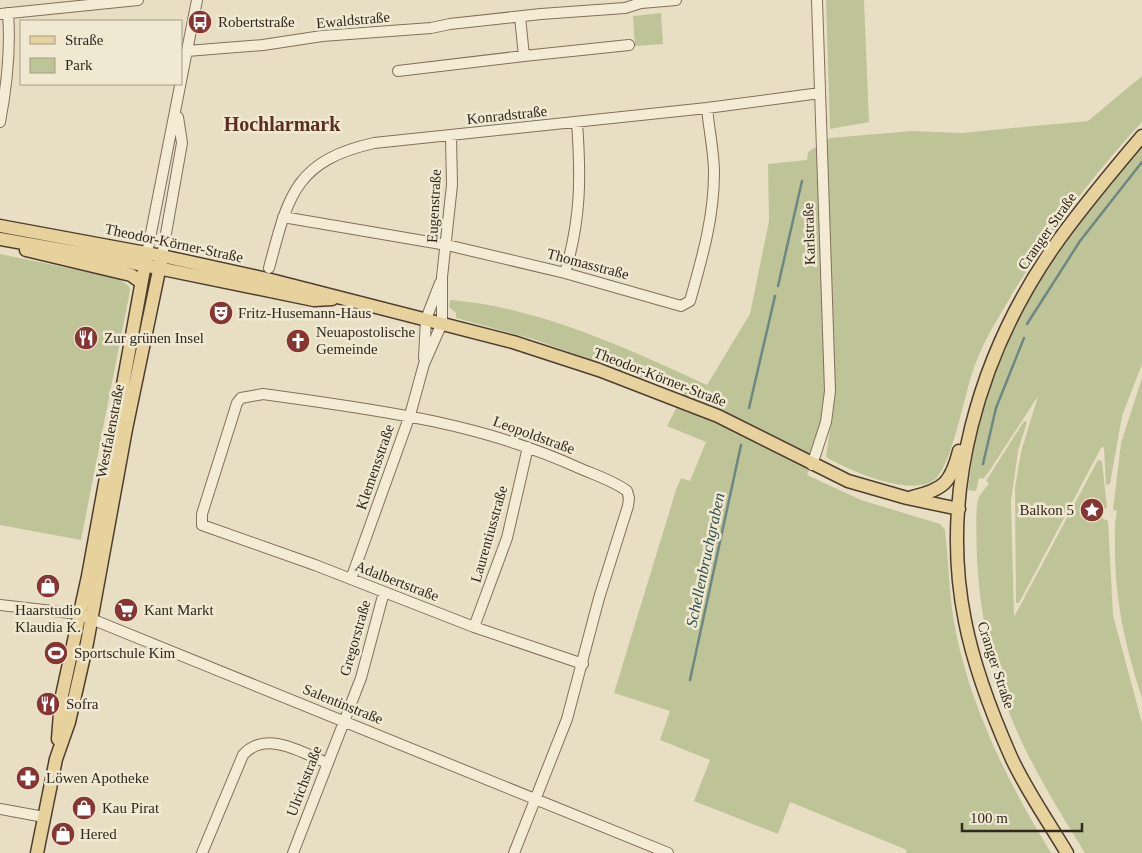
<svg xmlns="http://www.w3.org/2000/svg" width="1142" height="853" viewBox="0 0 1142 853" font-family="Georgia,serif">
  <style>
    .green { fill: #bec498 }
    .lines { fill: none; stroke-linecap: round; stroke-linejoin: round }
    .stream { stroke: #6d8882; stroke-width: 2.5 }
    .minor-casing { stroke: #80705c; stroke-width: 12 }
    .major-casing { stroke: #4e3e30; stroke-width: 15 }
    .minor { stroke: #f4ebd5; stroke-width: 10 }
    .major { stroke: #e7d29e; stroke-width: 12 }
    .labels { text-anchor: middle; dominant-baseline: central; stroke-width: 5; stroke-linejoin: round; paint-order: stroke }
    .street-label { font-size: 15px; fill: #31281e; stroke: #f0e8d1 }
    .poi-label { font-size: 15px; fill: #31281e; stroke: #f0e8d1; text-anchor: start }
    .water-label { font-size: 16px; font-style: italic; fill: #2f4f4e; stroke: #f0e8d1 }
    .district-label { font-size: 20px; font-weight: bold; fill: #592f23; stroke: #f0e8d1 }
  </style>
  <rect width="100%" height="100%" fill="#e8dec3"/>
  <!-- green -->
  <path class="green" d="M826,0H864L869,122L830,129Z
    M661,13L663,44L635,46L633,16Z
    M1142,76V122C1093,175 1050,232 1012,294C999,317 984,340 975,365C965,389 952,470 933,481C909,496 849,471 826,457L830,429L825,427L807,475L861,500L940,524L945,530C949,565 949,599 956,633C972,711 1010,786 1051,853H906L907,850L790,802L778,834L694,801L710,760L660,740L670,711L614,693L676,490L681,478L690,481L706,442L667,426L684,393L533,339L456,318V313L449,307L450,300C536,306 629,349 707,385L750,314L769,221L768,164L807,160L808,152L830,138L912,131L961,133L1088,121Z
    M1142,144V364L1122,416L1110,484L1106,485L1104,448L1102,446L1019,603H1016L1015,488L1021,452L1038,396L988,473L983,479L979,478L976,491L968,490L975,438L990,382L1022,309L1068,235Z
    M0,254L117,278L129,286L130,291L81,540L0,525Z
    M1142,378V698C1126,649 1115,602 1115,550C1115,537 1114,524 1117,511L1113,510L1121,443Z
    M1024,421L1027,422L1018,451L1011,501L1014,617L1098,460L1102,461L1107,508L1104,509L1102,518L1108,521L1113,615L1142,723V853H1085C1068,825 1050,797 1035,768C1000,704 981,632 977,560C977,546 975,512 978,499C980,494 986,488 989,483L986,481Z"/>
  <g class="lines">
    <!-- stream -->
    <path class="stream" d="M778,286L802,181
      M1027,324L1080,241L1142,162
      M749,408L775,296
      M983,464L996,408L1024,338
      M690,680L741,445"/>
    <!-- minor casing -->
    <g class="minor-casing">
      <path id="minor" d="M0,14L138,0
        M520,17L524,56L629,45
        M187,51L263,45L322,36L431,28L450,24L541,14L625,8L641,3L676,0
        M398,71L524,56
        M0,122C7,85 11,51 8,13
        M283,217L447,245L565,273L681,306L690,301C702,258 714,218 714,173C714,152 709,130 707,108
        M147,253L197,0
        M162,256L182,143L178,117
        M269,268C288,197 294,161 374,143L707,108L820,93
        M565,273C581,218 581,178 577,122
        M424,358L426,319L440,283
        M812,465L826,422L830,391L817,0
        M351,579L410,415L424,364L442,323V277L452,185L451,136
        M0,605L79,614L668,853
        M474,627L507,538L528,447
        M0,809L44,817
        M202,853L243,755C265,729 303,753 327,763
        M293,853L361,678L384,592
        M514,853L567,719L599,598L628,506L629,498L627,491C614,481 595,475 579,468C479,422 371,409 263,394L241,398L237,403L202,514V525L315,565L474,627L583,664"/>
    </g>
    <!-- major casing -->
    <g class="major-casing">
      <path id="major" d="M0,226L162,256L267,279L513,342L599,370L718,416L848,481L907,498L959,509
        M0,239L119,260L314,300L332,299
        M26,250L131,275L141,282
        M912,497C943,490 951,483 959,451
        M58,739L61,700L88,576L147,253
        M37,853L56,759L69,722L87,643L126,429L162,256
        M1067,853C1048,821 1026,790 1011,757C992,714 974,667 965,621C939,492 979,355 1053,248C1080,209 1111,173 1142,136"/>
    </g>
    <!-- minor -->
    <use href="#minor" class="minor"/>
    <!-- major -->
    <use href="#major" class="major"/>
  </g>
  <!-- icons -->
  <defs>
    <g id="bus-disc" transform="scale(1.25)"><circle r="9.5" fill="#873533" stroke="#f0e8d1"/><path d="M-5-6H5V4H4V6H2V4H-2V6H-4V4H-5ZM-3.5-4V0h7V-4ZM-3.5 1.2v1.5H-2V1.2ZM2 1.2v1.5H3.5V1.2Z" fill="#fff"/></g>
    <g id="theatre-disc" transform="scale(1.25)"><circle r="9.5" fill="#873533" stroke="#f0e8d1"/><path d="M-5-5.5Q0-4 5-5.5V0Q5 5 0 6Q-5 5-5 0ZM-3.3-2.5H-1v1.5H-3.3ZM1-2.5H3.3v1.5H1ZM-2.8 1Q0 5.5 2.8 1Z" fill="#fff"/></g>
    <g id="restaurant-disc" transform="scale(1.25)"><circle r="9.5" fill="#873533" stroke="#f0e8d1"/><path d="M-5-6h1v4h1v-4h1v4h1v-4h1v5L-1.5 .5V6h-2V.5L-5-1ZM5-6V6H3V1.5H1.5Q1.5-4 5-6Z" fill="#fff"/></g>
    <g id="church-disc" transform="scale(1.25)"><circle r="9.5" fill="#873533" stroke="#f0e8d1"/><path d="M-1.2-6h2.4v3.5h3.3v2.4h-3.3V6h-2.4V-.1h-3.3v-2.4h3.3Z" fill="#fff"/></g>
    <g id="sight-disc" transform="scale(1.25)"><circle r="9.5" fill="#873533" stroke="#f0e8d1"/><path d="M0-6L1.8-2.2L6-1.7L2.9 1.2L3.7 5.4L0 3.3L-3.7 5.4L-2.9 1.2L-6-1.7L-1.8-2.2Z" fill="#fff"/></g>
    <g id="shop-disc" transform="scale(1.25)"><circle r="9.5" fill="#873533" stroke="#f0e8d1"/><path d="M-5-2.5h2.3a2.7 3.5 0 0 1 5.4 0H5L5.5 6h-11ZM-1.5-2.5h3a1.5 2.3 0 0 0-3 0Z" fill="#fff"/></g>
    <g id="supermarket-disc" transform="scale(1.25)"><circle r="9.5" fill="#873533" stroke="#f0e8d1"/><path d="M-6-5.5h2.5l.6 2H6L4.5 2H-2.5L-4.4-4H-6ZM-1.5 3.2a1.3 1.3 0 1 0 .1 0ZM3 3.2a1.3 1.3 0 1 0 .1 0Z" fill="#fff"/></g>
    <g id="stadium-disc" transform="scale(1.25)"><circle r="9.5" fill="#873533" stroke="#f0e8d1"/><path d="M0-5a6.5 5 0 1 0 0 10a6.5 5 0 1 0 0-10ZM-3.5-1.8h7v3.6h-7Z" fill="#fff"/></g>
    <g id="pharmacy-disc" transform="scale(1.25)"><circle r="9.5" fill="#873533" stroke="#f0e8d1"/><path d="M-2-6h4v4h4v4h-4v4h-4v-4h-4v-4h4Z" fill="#fff"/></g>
  </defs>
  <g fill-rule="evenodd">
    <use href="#bus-disc" x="200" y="22"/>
    <use href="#theatre-disc" x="221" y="313"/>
    <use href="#restaurant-disc" x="86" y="338"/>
    <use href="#church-disc" x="298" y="341"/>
    <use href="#sight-disc" x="1092" y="510"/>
    <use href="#shop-disc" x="48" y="586"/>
    <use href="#supermarket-disc" x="126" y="610"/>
    <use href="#stadium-disc" x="56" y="653"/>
    <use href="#restaurant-disc" x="48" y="704"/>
    <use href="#pharmacy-disc" x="28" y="778"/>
    <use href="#shop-disc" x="84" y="808"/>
    <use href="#shop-disc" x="63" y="834"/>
  </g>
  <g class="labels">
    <!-- street labels -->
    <g class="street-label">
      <text transform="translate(353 20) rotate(-5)">Ewaldstraße</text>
      <text transform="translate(507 115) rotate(-6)">Konradstraße</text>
      <text transform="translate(434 206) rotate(-87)">Eugenstraße</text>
      <text transform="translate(1047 231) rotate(-55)">Cranger Straße</text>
      <text transform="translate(809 234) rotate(-92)">Karlstraße</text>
      <text transform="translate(174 243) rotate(12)">Theodor-Körner-Straße</text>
      <text transform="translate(588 264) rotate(15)">Thomasstraße</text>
      <text transform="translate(660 377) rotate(21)">Theodor-Körner-Straße</text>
      <text transform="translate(110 431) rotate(-79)">Westfalenstraße</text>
      <text transform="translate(534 435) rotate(20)">Leopoldstraße</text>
      <text transform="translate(375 467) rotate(-71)">Klemensstraße</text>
      <text transform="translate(489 534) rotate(-74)">Laurentiusstraße</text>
      <text transform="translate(397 581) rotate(21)">Adalbertstraße</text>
      <text transform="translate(355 638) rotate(-74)">Gregorstraße</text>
      <text transform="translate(996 665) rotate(72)">Cranger Straße</text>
      <text transform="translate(343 704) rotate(22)">Salentinstraße</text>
      <text transform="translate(304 781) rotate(-69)">Ulrichstraße</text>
    </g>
    <!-- poi labels -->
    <g class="poi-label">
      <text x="218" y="22">Robertstraße</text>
      <text x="238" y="313">Fritz-Husemann-Haus</text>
      <text x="316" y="332">Neuapostolische<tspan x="316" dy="17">Gemeinde</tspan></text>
      <text x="104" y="338">Zur grünen Insel</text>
      <text x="1074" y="510" text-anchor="end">Balkon 5</text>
      <text x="48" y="610" text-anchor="middle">Haarstudio<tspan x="48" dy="17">Klaudia K.</tspan></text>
      <text x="144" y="610">Kant Markt</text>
      <text x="74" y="653">Sportschule Kim</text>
      <text x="66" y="704">Sofra</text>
      <text x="46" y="778">Löwen Apotheke</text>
      <text x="102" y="808">Kau Pirat</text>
      <text x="80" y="834">Hered</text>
    </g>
    <!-- water labels -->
    <g class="water-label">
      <text transform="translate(705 560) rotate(-78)">Schellenbruchgraben</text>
    </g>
    <!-- district labels -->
    <g class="district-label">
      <text x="282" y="124">Hochlarmark</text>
    </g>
  </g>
  <!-- legend -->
  <rect x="20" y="20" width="162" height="65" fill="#f0e8d1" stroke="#a49b89"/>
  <rect x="30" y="36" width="25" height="8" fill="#e7d29e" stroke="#a49b89"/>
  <text x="65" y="45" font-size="15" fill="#31281e">Straße</text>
  <rect x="30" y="58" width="25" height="15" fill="#bec498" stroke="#a49b89"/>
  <text x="65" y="70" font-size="15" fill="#31281e">Park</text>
  <!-- scale -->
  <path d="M962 823v8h120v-8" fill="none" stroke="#31281e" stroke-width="2.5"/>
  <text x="970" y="823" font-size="15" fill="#31281e" stroke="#f0e8d1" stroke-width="4" paint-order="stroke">100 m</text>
</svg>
